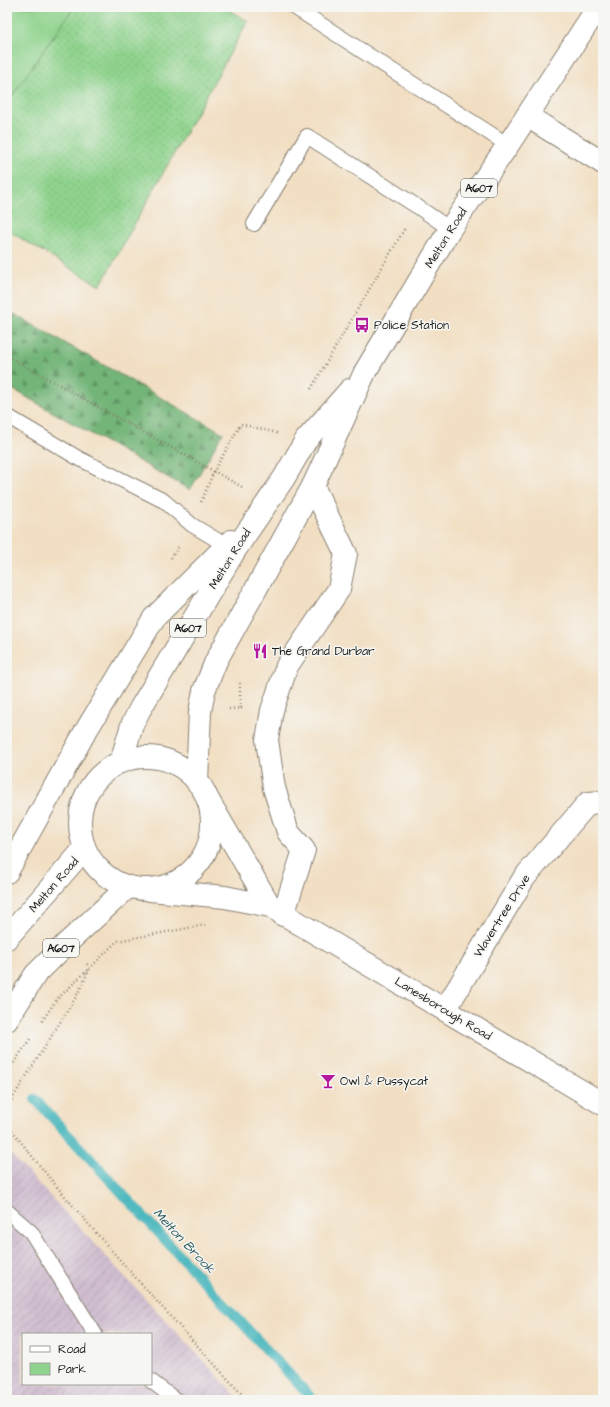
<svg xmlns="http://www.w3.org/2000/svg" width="610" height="1407" viewBox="0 0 610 1407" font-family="'Architects Daughter',sans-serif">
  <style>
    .industrial { fill: url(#industrial-furrows); fill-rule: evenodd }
    .green { fill: url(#green-dots); stroke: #567854 }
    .forest { fill: url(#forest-firs); stroke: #48684a }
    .pitch { fill: #8fd38d; stroke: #567854 }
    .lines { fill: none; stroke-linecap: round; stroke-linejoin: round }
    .stream { stroke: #45b5bc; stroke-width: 10 }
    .lane-casing { stroke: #877e70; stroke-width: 16 }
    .street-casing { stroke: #877e70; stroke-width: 24 }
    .primary-casing { stroke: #877e70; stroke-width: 24 }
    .path { stroke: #877e70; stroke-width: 2.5; stroke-dasharray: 1 3; stroke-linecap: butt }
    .lane { stroke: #fff; stroke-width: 14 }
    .street { stroke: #fff; stroke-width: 22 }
    .primary { stroke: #fff; stroke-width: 22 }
    .labels { text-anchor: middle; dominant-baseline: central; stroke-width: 3; stroke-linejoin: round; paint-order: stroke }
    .shield { fill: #f6f6f2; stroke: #5d5d5c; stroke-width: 1 }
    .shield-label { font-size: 11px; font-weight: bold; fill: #1c1c1c }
    .street-label { font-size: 12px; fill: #1c1c1c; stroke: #f6f6f2 }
    .poi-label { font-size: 12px; fill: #1c1c1c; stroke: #f6f6f2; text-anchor: start }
    .water-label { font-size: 13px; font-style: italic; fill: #2c595c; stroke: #f6f6f2 }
  </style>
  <defs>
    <pattern id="industrial-furrows" width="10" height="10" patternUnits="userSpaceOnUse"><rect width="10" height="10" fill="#cfbdcf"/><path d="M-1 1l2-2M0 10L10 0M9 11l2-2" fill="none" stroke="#b1a2b1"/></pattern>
    <pattern id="green-dots" width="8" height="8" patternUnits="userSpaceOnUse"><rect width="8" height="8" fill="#8fd38d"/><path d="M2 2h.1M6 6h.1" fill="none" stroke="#7bb579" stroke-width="1.8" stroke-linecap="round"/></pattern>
    <pattern id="forest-firs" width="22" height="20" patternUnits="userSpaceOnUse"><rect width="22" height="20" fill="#73b578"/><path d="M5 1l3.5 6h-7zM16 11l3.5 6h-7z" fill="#5e9262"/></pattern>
  </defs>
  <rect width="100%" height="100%" fill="#f6f6f2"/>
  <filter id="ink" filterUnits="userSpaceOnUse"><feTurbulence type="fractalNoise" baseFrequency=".025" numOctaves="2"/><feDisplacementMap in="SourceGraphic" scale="8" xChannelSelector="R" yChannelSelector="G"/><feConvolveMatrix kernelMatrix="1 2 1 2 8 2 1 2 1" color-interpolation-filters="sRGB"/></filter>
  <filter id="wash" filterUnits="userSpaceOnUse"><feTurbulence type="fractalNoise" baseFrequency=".012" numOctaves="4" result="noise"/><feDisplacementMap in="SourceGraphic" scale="16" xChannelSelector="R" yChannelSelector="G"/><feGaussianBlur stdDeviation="0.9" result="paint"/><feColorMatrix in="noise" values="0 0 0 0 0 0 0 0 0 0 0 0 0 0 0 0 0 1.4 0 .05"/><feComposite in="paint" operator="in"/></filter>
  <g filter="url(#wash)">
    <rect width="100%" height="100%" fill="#f2dfc3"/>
    <!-- industrial -->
    <path class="industrial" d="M7,1150L240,1400H7ZM23,1334H151V1384H23Z"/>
    <!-- green -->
    <path class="green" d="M7,7H223L248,21L100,286L7,230Z"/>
    <!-- forest -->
    <path class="forest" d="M7,310L223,433L190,490L7,386Z"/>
    <!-- pitch -->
    <path class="pitch" d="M7,7H74L7,103Z"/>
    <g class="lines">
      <!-- stream -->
      <path class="stream" d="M35,1099L313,1400"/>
    </g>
  </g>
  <g filter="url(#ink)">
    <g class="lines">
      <!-- lane casing -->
      <g class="lane-casing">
        <path id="lane" d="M294,7L508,145
          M254,224L307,136L418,207L450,229
          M7,416L78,458L164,501L192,525L232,549
          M7,1211L31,1232L95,1334
          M151,1381L176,1400"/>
      </g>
      <!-- street casing -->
      <g class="street-casing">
        <path id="street" d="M527,116L603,163
          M207,798L270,906
          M150,890L225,897L270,906L603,1104
          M283,915L304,850L288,832L274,788L267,740L272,710L287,666L339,589L346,554L313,486
          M445,1010L524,878L588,803L603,802"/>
      </g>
      <!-- primary casing -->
      <g class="primary-casing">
        <path id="primary" d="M80 823a66 66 0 1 1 132 0a66 66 0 1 1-132 0Z
          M121,762L132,725L140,709L235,550L284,478L306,440L350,390
          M197,782L200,712L204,691L216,661L313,486L365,372L450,229L508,145L598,7
          M7,872L84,734L154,618L231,541
          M7,938L84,849
          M7,1020L35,975L66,944L128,887"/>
      </g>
      <!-- path -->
      <path class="path" d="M7,356L244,488
        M311,389L405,228
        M201,502L214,471L241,424L277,433
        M171,558L179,546
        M240,683V708
        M229,709L244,708
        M87,964L90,968L117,941L205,925
        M42,1021L57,999L88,970
        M7,1073L30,1039
        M7,1107L76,997L90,968
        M7,1124C81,1221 165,1310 247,1400"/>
      <!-- lane -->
      <use href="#lane" class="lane"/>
      <!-- street -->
      <use href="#street" class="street"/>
      <!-- primary -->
      <use href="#primary" class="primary"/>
    </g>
  </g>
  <!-- icons -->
  <defs>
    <g id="bus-bare" transform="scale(1.2)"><path d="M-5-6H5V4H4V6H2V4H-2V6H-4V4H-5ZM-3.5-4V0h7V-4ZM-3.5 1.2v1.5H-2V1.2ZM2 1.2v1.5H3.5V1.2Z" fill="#b5179e" stroke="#f6f6f2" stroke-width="2.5" paint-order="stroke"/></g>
    <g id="restaurant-bare" transform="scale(1.2)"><path d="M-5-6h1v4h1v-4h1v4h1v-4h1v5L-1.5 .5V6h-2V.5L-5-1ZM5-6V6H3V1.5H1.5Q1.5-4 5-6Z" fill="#b5179e" stroke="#f6f6f2" stroke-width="2.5" paint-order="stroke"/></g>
    <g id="bar-bare" transform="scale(1.2)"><path d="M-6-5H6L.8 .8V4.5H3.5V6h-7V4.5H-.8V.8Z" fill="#b5179e" stroke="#f6f6f2" stroke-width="2.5" paint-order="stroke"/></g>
  </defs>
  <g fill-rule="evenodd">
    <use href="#bus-bare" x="362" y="325"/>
    <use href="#restaurant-bare" x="260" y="651"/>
    <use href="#bar-bare" x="328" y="1081"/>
  </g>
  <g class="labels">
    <!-- shield labels -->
    <g class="shield">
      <rect x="461" y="179" width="36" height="18" rx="3"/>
      <rect x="170" y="619" width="36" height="18" rx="3"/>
      <rect x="43" y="939" width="36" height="18" rx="3"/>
    </g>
    <g class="shield-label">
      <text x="479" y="188">A607</text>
      <text x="188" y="628">A607</text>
      <text x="61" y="948">A607</text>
    </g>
    <!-- street labels -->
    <g class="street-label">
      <text transform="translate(446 238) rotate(-58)">Melton Road</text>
      <text transform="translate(230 559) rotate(-58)">Melton Road</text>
      <text transform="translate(54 885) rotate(-49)">Melton Road</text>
      <text transform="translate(502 916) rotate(-58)">Wavertree Drive</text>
      <text transform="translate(443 1009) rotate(31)">Lanesborough Road</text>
    </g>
    <!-- poi labels -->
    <g class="poi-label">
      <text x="374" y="325">Police Station</text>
      <text x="272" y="651">The Grand Durbar</text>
      <text x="340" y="1081">Owl &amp; Pussycat</text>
    </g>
    <!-- water labels -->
    <g class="water-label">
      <text transform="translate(184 1241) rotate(47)">Melton Brook</text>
    </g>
  </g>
  <!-- margin -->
  <rect width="610" height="1407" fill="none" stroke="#f6f6f2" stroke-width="24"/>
  <!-- legend -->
  <rect x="22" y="1333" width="130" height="52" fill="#f6f6f2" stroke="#9f9f9c"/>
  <rect x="30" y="1346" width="20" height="6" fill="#ffffff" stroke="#9f9f9c"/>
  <text x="58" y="1353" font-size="12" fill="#1c1c1c">Road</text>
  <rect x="30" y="1363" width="20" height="12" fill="#8fd38d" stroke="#9f9f9c"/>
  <text x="58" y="1373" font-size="12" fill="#1c1c1c">Park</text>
</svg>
